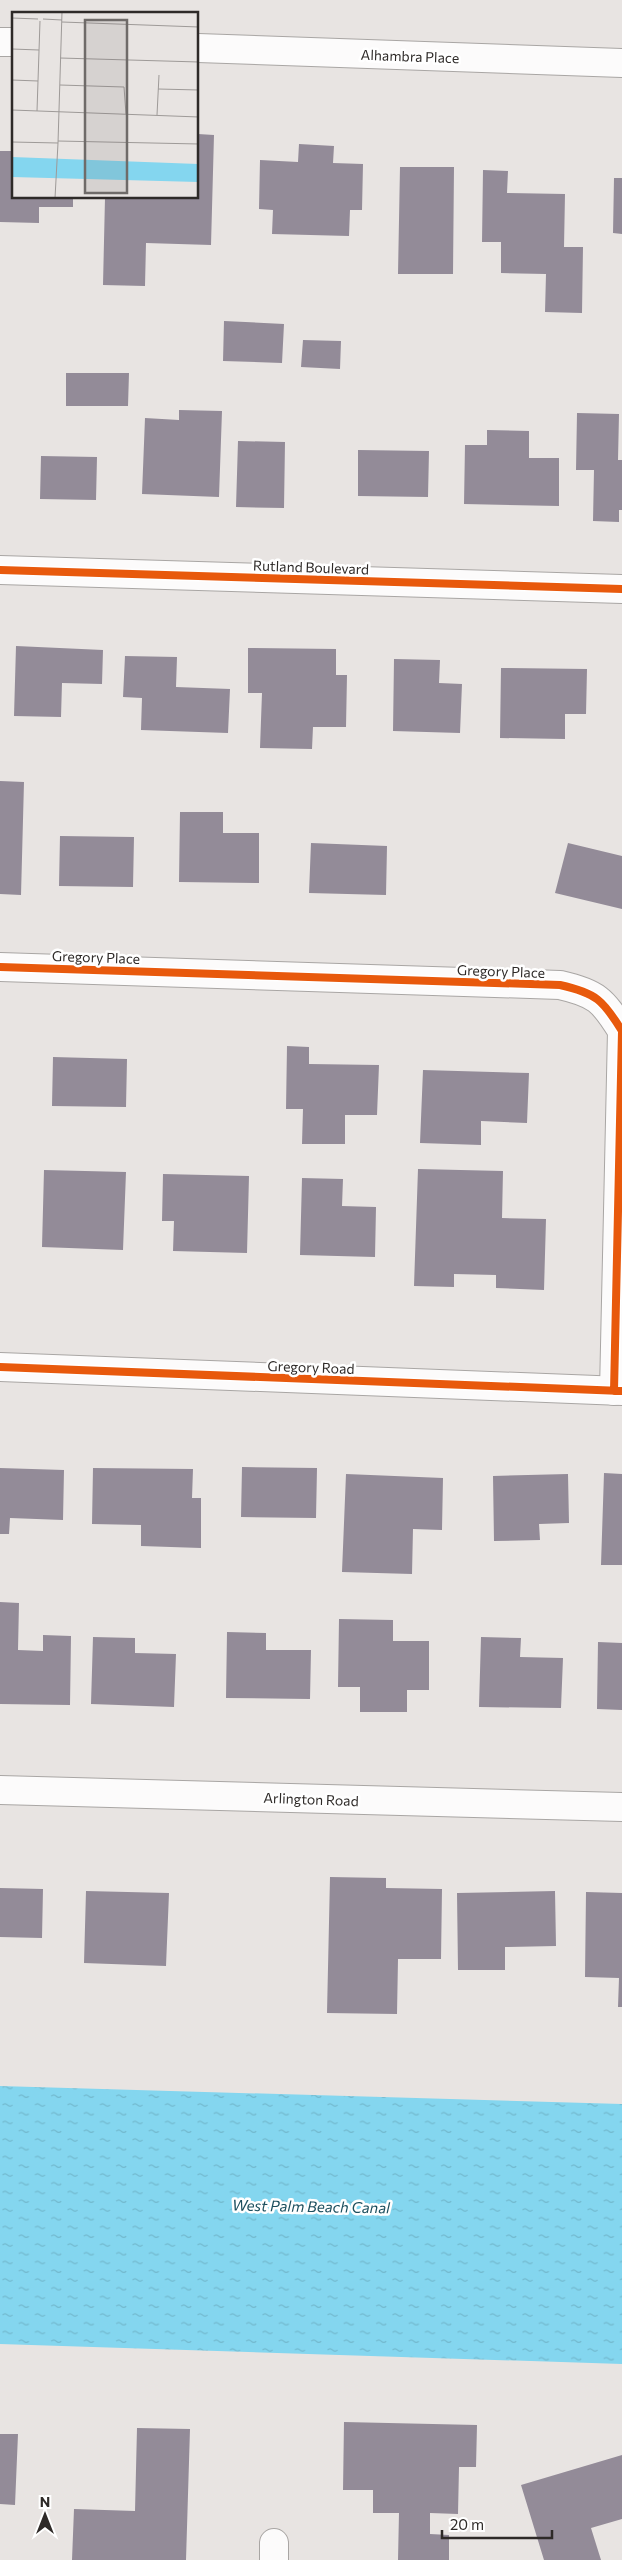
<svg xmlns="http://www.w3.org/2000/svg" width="622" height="2560" viewBox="0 0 622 2560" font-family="Commissioner,sans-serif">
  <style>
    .water { fill: url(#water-ripples) }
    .building { fill: #938b98 }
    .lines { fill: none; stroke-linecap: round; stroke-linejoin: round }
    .minor-casing { stroke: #a9a6a4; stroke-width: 30 }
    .tertiary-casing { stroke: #a9a6a4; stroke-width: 30 }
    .minor { stroke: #fcfbfb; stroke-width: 28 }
    .tertiary { stroke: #fcfbfb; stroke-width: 28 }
    .cycleway-casing { stroke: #fff; stroke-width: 11 }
    .cycleway { stroke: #e8590c; stroke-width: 8 }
    .labels { text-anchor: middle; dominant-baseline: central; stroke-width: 5; stroke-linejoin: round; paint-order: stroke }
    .street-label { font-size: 14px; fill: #2e2a28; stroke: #fff }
    .water-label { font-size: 15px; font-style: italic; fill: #1b4e5d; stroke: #fff }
    .inset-road { fill: none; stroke: #9e9a98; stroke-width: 1 }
    .view { fill: #6f6b69; fill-opacity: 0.15; stroke: #6f6b69; stroke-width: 2.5 }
    .inset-edge { fill: none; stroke: #2e2a28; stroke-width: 2.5 }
  </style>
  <defs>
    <pattern id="water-ripples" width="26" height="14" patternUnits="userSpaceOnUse" patternTransform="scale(1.25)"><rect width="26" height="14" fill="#84d6ef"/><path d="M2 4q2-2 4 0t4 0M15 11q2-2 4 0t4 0" fill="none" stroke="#72b8cd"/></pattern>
  </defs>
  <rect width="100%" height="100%" fill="#e8e4e2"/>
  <!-- water -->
  <path class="water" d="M0,2086L622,2104V2364L0,2344Z"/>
  <!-- building -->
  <path class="building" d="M198,134L214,135L211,245L146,243L145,286L103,285L105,198H198Z
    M299,144L334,146L333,163L363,164L362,210H350L349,236L272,234L273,210L259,209L260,160L298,162Z
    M0,151H14V198H73V207H39V223L0,222Z
    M400,167H454L453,274H398Z
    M483,170L508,171L507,193L565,194L564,247H583L582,313L545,312L546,274L501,273V242H482Z
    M614,178H622V234L613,233Z
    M224,321L284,324L282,363L223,361Z
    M303,340L341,341L340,369L301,367Z
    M66,373H129L128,406H66Z
    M179,410L222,411L219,497L142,494L145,418L179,420Z
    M577,413L619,414L618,460H622V510H619V522L593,521L594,470H576Z
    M487,430L529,431V458H559V506L464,504L465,445H487Z
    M238,441L285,442L284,508L236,507Z
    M358,450L429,451L428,497L358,496Z
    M41,456L97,457L96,500L40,499Z
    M16,646L103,650L102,684L62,683L61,717L14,716Z
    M248,648L336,649V675H347L346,727H313L312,749L260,748L262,693H248Z
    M125,656L177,657L176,687L230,689L228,733L141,730L142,698L123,697Z
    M394,659L440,660L439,683L462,684L460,733L393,731Z
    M501,668L587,669L586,714H565V739L500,738Z
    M0,781L24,782L21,895L0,894Z
    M180,812H223V833H259V883L179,882Z
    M60,836L134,837L133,887L59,886Z
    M311,843L387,846L386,895L309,893Z
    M568,843L622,856V909L555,893Z
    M287,1046L309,1047V1064L379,1065L377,1115H345V1144H302L303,1109H286Z
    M53,1057L127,1059L126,1107L52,1106Z
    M423,1070L529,1073L527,1123L481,1121V1145L420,1143Z
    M418,1169L503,1171L502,1218L546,1219L544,1290L496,1288V1275L454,1274V1287L414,1286Z
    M44,1170L126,1172L123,1250L42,1247Z
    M163,1174L249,1176L247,1253L173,1251L174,1221H162Z
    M302,1178L343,1179L342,1206L376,1207L375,1257L300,1255Z
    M242,1467L317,1468L316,1518L241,1517Z
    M0,1468L64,1470L63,1520L10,1518L9,1534H0Z
    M93,1468L193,1469L192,1498H201V1548L141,1546V1525L92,1524Z
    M604,1473L622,1474V1565H601Z
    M346,1474L443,1478L442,1530L413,1529L412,1574L342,1572Z
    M568,1474L569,1523L539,1524L540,1540L494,1541L493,1476Z
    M0,1602L19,1603L18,1650L43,1651V1635L71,1636L70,1705L0,1704Z
    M339,1619L393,1620V1641H429V1690H407V1712H360V1687H338Z
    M227,1632L266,1633V1650H311L310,1699L226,1698Z
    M93,1637L135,1638V1653L176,1654L174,1707L91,1704Z
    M481,1637L521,1638L520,1657L563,1658L561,1708L479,1707Z
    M598,1642L622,1643V1710L597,1709Z
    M330,1877L386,1878V1888L442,1889L441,1959H398L397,2014L327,2013Z
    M0,1888L43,1889L42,1938L0,1937Z
    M86,1891L169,1893L166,1966L84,1963Z
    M555,1891L556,1946L505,1947V1970H458L457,1893Z
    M586,1892L622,1893V2007H618L619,1978L585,1977Z
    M344,2422L477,2425L476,2467H459L458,2514L430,2513V2534L449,2535V2560H398L399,2513H373V2490H343Z
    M137,2428L190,2429L186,2560H72L74,2509L135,2511Z
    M0,2434H18L15,2505L0,2504Z
    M622,2455V2519L591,2528L601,2560H544L521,2485Z"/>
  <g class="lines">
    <!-- minor casing -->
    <g class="minor-casing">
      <path id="minor" d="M0,42H14
        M198,48L622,63
        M0,570L622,589
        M0,967L560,985C596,993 603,1000 622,1031L614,1391
        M0,1790L622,1807
        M274,2560V2543"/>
    </g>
    <!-- tertiary casing -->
    <g class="tertiary-casing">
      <path id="tertiary" d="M0,1367L622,1391"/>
    </g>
    <!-- minor -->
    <use href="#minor" class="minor"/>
    <!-- tertiary -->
    <use href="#tertiary" class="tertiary"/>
    <!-- cycleway casing -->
    <g class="cycleway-casing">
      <path id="cycleway" d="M0,570L622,589
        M0,967L560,985C596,993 603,1000 622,1031L614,1391
        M0,1367L622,1391"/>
    </g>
    <!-- cycleway -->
    <use href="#cycleway" class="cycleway"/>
  </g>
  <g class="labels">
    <!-- street labels -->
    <g class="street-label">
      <text transform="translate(410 56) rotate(2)">Alhambra Place</text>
      <text transform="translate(311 567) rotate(2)">Rutland Boulevard</text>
      <text transform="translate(96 957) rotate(2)">Gregory Place</text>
      <text transform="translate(501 971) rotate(2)">Gregory Place</text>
      <text transform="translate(311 1367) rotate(2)">Gregory Road</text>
      <text transform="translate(311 1799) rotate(2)">Arlington Road</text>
    </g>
    <!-- water labels -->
    <g class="water-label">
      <text transform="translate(311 2206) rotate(1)">West Palm Beach Canal</text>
    </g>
  </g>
  <!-- overview -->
  <g transform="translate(12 12)">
    <rect width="186" height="186" fill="#e8e4e2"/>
    <path d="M0,145L186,152V170L0,165Z" fill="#84d6ef"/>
    <path class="inset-road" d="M0,6L26,7M31,7L50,8M50,10L187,15M0,37L27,38M48,46L187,50M0,68L26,69M48,73L112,75L114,102M146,77L187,78M0,98L187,105M25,99L28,9M145,103L147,63M46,129L187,132M0,130L46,131L50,0M43,186L46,131"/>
    <path class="view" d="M73,8H115V181H73Z"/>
    <rect width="186" height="186" class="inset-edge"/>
  </g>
  <!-- north arrow -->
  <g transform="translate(45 2515)" stroke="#ffffff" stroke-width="4" paint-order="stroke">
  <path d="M0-4L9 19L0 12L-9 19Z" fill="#2e2a28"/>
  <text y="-8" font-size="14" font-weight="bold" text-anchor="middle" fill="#2e2a28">N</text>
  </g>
  <!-- scale -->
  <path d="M442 2530v8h110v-8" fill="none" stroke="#2e2a28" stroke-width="2.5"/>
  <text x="450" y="2530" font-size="15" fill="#2e2a28" stroke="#ffffff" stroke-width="4" paint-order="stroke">20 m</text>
</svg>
